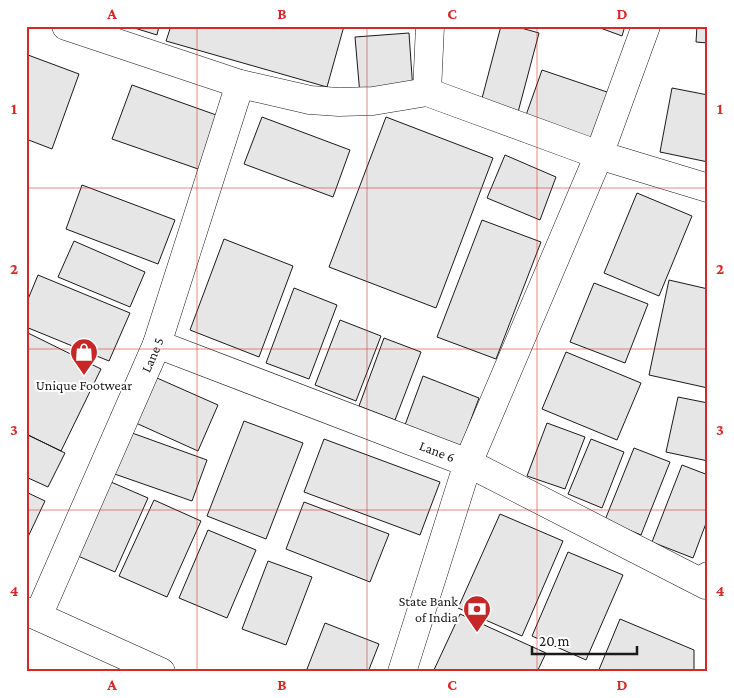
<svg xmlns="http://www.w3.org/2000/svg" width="734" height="698" viewBox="0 0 734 698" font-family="'Crimson Pro',serif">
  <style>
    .building { fill: #e6e6e6; stroke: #1a1a1a }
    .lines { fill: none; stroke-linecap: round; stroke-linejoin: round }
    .minor-casing { stroke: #1a1a1a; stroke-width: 29 }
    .primary-casing { stroke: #1a1a1a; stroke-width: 29 }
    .minor { stroke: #fff; stroke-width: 28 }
    .primary { stroke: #fff; stroke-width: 28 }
    .grid { fill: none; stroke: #d62828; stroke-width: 1; stroke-opacity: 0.55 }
    .labels { text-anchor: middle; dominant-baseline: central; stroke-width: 4; stroke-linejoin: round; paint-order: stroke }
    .street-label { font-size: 14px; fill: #1a1a1a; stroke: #fff }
    .poi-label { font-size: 14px; fill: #1a1a1a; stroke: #fff }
    .neatline { fill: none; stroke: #d62828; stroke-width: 2 }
    .grid-label { font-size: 16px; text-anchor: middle; font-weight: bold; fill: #d62828 }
  </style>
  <rect width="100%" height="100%" fill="#fff"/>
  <!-- building -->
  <path class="building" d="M128,26H159L157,35Z
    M171,26H344L327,87L166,41Z
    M501,26H514L539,33L517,116L480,106Z
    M595,26H625L622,36Z
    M697,26H708V43L696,42Z
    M409,33L413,91L360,95L355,37Z
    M28,55L79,74L52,149L26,139V62Z
    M542,70L610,93L593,141L525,118Z
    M132,85L219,116L201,170L112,139Z
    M672,88L708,95V162L660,152Z
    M262,117L350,150L333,197L244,164Z
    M386,117L493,158L436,308L329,267Z
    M505,155L556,177L540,220L487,198Z
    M82,185L175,220L158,264L66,229Z
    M637,193L692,216L659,296L604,273Z
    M482,220L541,242L496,359L437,337Z
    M224,239L293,266L259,357L190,330Z
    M74,241L145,272L130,307L58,277Z
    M38,275L130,313L109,361L26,327V304Z
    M669,280L708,289V388L649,375Z
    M594,283L648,304L625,363L570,342Z
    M294,288L337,305L309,379L266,363Z
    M340,320L381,336L356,401L315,385Z
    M26,332L101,369L61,451L26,434Z
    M384,338L421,352L395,420L359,406Z
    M566,352L641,383L617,440L542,409Z
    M148,374L218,405L198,451L127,419Z
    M423,376L479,398L461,446L405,425Z
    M678,397L708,403V461L666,452Z
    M244,421L303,443L266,539L207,516Z
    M547,423L585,437L565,489L527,476Z
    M121,429L207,460L192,501L106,471Z
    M26,434L65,453L48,487L26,477Z
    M324,439L440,482L420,535L304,492Z
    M591,439L624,452L602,508L568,494Z
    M634,448L670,462L641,535L605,520Z
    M682,465L708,475V518L693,558L652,542Z
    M104,479L148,498L115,572L71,553Z
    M26,492L45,501L27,539H26Z
    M154,500L201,521L167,597L119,576Z
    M304,502L389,534L370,582L286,549Z
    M500,514L563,541L522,636L458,608Z
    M208,530L256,550L227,618L179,598Z
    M568,552L623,575L586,660L532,636Z
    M268,561L312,577L286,645L242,629Z
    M460,614L546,653L537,672H433Z
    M620,619L694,650V672H598Z
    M325,623L379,644L368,672H314L307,669Z"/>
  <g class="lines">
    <!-- minor casing -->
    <g class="minor-casing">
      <g id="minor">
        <path d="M66,26L240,84L310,100L339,102L373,101L427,92L599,155L708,188"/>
        <path d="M427,92L430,26"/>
        <path id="s1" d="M157,344L468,463L706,585L708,576"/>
        <path id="s2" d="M38,616L157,344L240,84"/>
        <path d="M402,672L468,463L599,155L646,26"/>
      </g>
    </g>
    <!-- primary casing -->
    <g class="primary-casing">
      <path id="primary" d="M26,611L161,672"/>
    </g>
    <!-- minor -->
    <use href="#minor" class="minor"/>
    <!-- primary -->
    <use href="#primary" class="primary"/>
  </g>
  <!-- grid -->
  <path class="grid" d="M197,26V672M367,26V672M537,26V672M26,188H708M26,349H708M26,510H708"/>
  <!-- icons -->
  <defs>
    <g id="shop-pin" transform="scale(1.4375)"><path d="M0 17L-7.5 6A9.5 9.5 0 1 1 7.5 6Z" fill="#c62828" stroke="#fff"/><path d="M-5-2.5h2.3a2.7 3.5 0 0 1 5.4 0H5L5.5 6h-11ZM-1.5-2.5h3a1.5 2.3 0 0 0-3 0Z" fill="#fff"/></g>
    <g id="bank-pin" transform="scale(1.4375)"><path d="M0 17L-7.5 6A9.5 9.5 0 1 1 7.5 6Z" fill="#c62828" stroke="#fff"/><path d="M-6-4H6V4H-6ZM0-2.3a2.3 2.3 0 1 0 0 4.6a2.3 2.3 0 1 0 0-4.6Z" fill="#fff"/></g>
  </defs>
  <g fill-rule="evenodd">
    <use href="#shop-pin" x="84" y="352"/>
    <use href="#bank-pin" x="477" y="609"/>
  </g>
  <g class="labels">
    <!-- street labels -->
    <g class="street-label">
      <text stroke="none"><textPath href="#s2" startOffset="285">Lane 5</textPath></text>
      <text stroke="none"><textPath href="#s1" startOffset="300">Lane 6</textPath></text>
    </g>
    <!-- poi labels -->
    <g class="poi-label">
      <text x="84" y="385">Unique Footwear</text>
      <text x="458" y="601" text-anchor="end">State Bank<tspan x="458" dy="16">of India</tspan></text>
    </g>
  </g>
  <!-- border -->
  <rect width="734" height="698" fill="none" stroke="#ffffff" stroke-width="55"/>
  <!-- scale -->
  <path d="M532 646v8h105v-8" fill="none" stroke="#1a1a1a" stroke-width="2.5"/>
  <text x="539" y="646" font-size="15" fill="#1a1a1a" stroke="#ffffff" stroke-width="4" paint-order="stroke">20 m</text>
  <rect x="28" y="28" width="678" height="642" class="neatline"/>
  <g class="grid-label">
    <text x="112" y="19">A</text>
    <text x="282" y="19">B</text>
    <text x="452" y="19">C</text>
    <text x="622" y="19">D</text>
    <text x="14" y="114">1</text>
    <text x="720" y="114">1</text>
    <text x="14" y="274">2</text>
    <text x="720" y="274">2</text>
    <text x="14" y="435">3</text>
    <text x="720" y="435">3</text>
    <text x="14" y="596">4</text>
    <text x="720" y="596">4</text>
    <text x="112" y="690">A</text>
    <text x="282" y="690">B</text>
    <text x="452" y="690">C</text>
    <text x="622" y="690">D</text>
  </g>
</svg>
